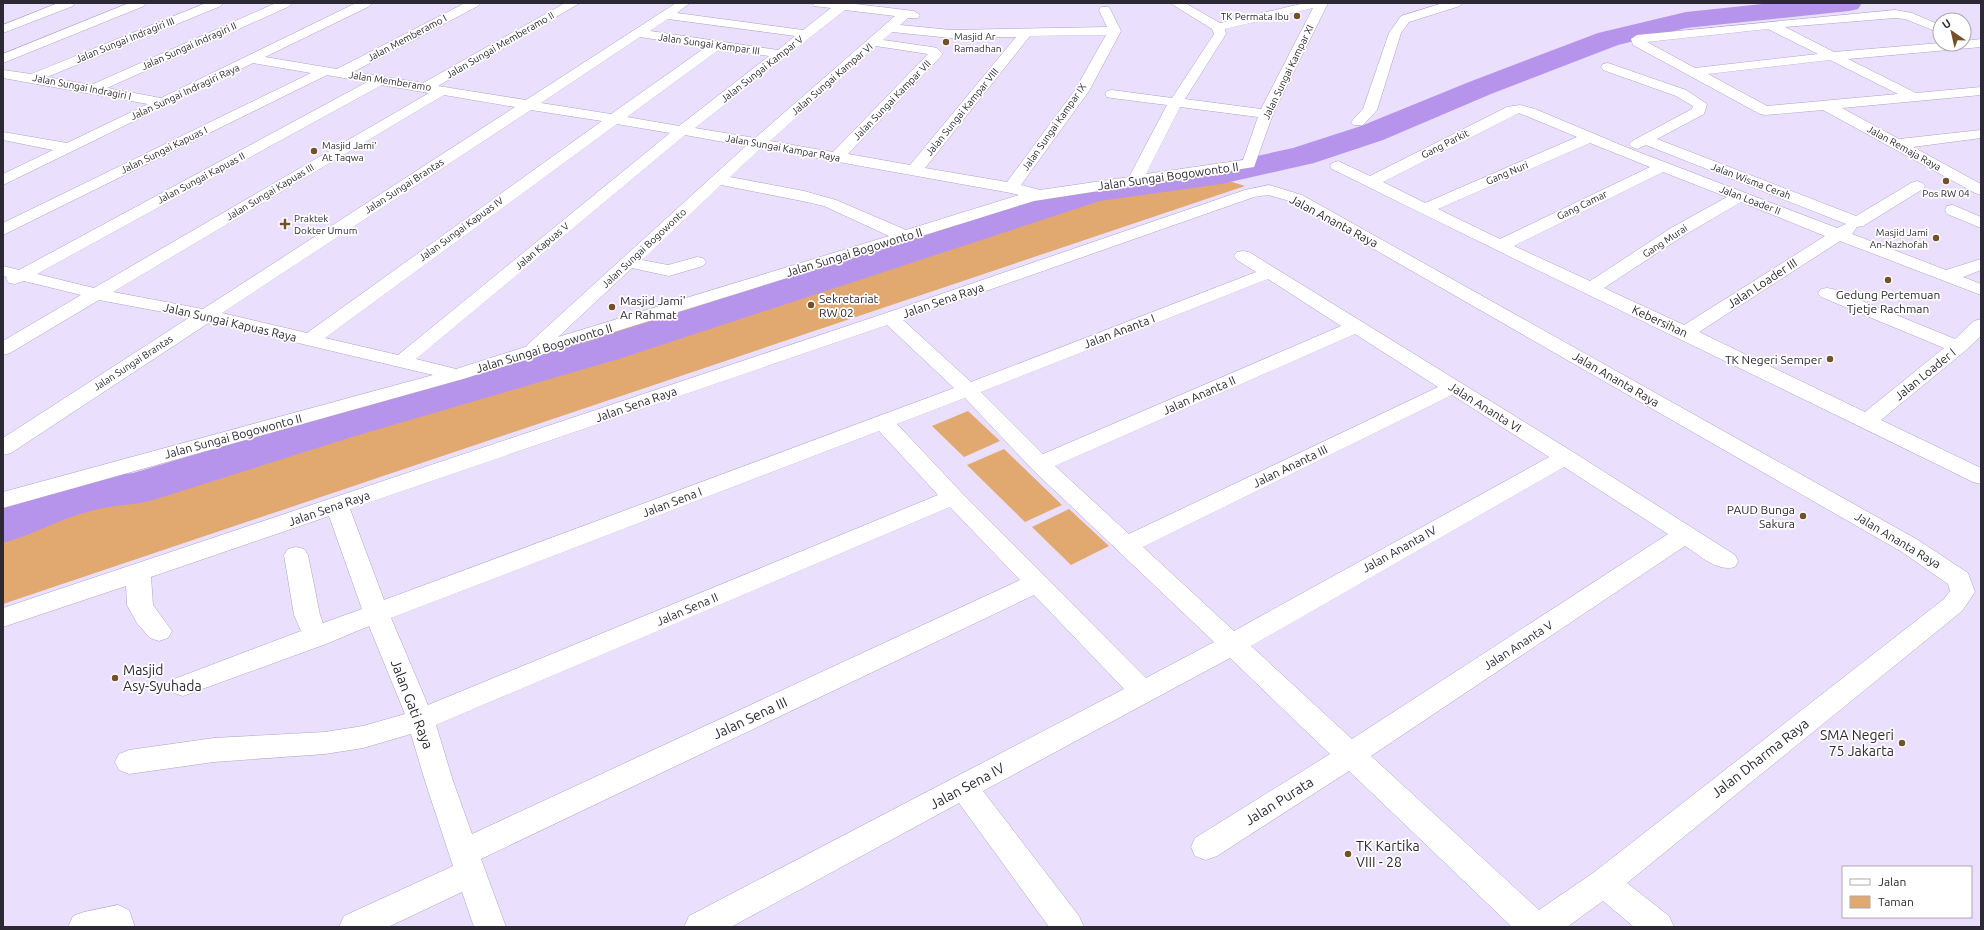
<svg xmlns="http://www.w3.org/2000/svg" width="1984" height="930" viewBox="0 0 1984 930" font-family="Ubuntu,sans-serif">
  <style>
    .green { fill: #e1a96f }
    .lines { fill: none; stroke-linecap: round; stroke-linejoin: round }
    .river { fill: #b794eb; fill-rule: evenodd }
    .minor-casing { stroke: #aea4c0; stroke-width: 1 }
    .minor { fill: #fff; fill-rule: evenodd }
    .poi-dot { fill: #75512b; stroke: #fff; stroke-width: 1.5 }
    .labels { text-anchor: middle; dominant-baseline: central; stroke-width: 3.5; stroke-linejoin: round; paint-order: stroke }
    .far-poi-label { font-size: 10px; fill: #2d2934; stroke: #fff; text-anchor: start }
    .far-street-label { font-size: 10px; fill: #2d2934; stroke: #fff }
    .street-label { font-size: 12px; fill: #2d2934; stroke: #fff }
    .poi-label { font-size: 12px; fill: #2d2934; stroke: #fff; text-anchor: start }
    .near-poi-label { font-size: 14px; fill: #2d2934; stroke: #fff; text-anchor: start }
    .near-street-label { font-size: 14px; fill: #2d2934; stroke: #fff }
  </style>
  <rect width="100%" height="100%" fill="#eadffd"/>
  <!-- green -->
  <path class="green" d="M1210,175L1245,186L3,604V520L453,383L826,264L1052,195Z
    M968,411L1000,441L964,457L932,426Z
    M1004,449L1062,505L1025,522L967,465Z
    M1069,509L1109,546L1071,565L1032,527Z"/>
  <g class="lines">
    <!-- river -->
    <path class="river" d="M1772,3H1862L1858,9L1849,11L1686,28L1618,45L1491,94L1383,140L1314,163L1221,184L1100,201L622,358L352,437L153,500C131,506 108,505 87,512C58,520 32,535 3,543V507L62,484L79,480L133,473L320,417L592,340L1083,184L1221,164L1293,148L1361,126L1469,82L1598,33L1686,12Z"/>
    <!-- minor casing -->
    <g class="minor-casing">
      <path id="minor" d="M58,3H75L73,6L3,33V25Z
        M129,3H146L144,6L3,63V54Z
        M206,3H223L221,6L47,77L91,85L276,3H292L290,6L107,88L161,98L356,3H372L370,6L265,57L337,69L465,3H480L478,6L353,72L423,83L565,3H580L438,86L526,100L676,3H690L677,13L803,30L831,8L814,6L812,3H847L914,11L920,15L918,18H908L900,25L951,30L1107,27L1099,10L1101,7H1109L1121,31L1089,91L1021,185L1040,190L1129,177L1167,105L1112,98L1107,97L1105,94L1107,91L1112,90L1172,98L1214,34L1212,29L1170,3H1185L1220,23L1305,3H1328L1273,114L1254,167L1034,201L463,379L3,508V492L433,375L210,322L11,453L3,455V438L190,317L99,300L10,353L3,355V341L81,295L24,281L15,284L9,283L6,279L7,277L3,276V266L19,270L367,82L327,75L3,235V223L311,73L253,63L3,185V174L53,150L3,140V132L67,143L148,104L3,78V70L31,74ZM1313,8L1261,109L1185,99L1226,34L1225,29ZM845,10L895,16L755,138L695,128ZM668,19L795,36L778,50L650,31ZM892,32L951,38L1016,37L910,165L848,154L943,54L937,48L932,47L883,40ZM1106,35L1075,90L1007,182L925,168L1030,36ZM640,37L706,47L611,114L541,103ZM876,46L928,54L833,152L770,141ZM720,49L769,56L679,126L627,117ZM382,85L429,93L94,288L37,274ZM444,95L515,107L203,309L113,292ZM1180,107L1258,117L1243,160L1146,174ZM531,110L602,121L307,333L222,313ZM617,124L670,133L398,355L325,338ZM685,135L746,146L525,347L456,369L416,359ZM761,148L1011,193L1019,195L906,230L836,200L804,191L730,177ZM721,185L802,201L824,206L889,236L558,337L632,268L669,276L703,266L706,262L703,258L697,257L668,265L642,260Z
        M1443,3H1462L1460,6L1409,22L1401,33L1377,110L1363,125H1353L1351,122L1363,109L1389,33L1401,16Z
        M1895,10L1912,13L1940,25V33L1905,19L1895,18L1785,27L1834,52L1940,43L1964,44V41L1981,39V47L1848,59L1916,93L1981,87V95L1842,108L1899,139L1981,130V138L1913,147L1981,184V195L1975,193L1823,110L1765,115L1760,114L1633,45L1631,39L1637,35ZM1768,29L1818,54L1695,68L1647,42ZM1830,60L1898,94L1767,106L1708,74Z
        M1608,63L1686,90L1707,104L1704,114L1657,139L1856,216L1911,183L1917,181L1923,183L1925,186L1923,189L1863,226L1857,227L1852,234L1946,270L1981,259V270L1963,277L1981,284V295L1840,241L1699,332L1865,412L1944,348L1821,297L1818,293L1821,289L1827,288L1833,289L1955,339L1974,321L1981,319V336L1965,351L1881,420L1981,468V484L1973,482C1760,377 1545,275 1332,169L1330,166L1332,163L1338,161L1370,176L1507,107L1520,105L1535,109L1628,148L1837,228L1846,224L1646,145L1637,149L1632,147L1629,144L1632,141L1692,109L1693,106L1676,96L1603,70L1601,67L1603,64ZM1519,113L1577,137L1425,203L1383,182ZM1590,143L1650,167L1500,239L1438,209ZM1663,172L1727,197L1671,228L1590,281L1514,246ZM1741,202L1825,236L1684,325L1604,288L1683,236Z
        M1269,185L1302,195L1918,540L1968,573L1975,592L1962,611L1627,883L1669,916L1674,927H1634L1603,901L1567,927H1512L1349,771L1217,856L1206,860L1195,856L1191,847L1195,838L1330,754L1230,658L983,791L1079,916L1084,927H1049L959,803L731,927H684L689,916L1124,689L1034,595L481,859L506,927H474L462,892L388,927H339L344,916L453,866L425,781L411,734L363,748L325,754L214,762L129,774L119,770L115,762L119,754L129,750L214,738L325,732L363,726L405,714L369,626L326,644L183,696L174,693L170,686L174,679L301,631L294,615L284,555L288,549L296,547L304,549L308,555L320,615L323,623L362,609L329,516L151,577L153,605L172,631L168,638L159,641L150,638L137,623L127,605L126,586L3,627V608L883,314L1245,190ZM1268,195L1290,201L1902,552L1948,584L1950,591L1944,599L1593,873L1539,910L1371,756L1685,546C1700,555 1716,572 1735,567L1738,561L1735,555L1573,452L1249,252L1243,251L1237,252L1234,256L1237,260L1256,272L971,382L903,320L1254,197ZM1268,279L1341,326L1043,454L981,392ZM887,325L954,388L384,600L350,509ZM1355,334L1438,387L1129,534L1055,466ZM1452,395L1549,457L1234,631L1143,547ZM965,398L1032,469L1214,642L1146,678L961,492L897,424ZM879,431L938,495L428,705L391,618ZM1564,467L1668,534L1352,739L1251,646ZM950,507L1020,580L472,834L453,781L436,725Z
        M1953,205L1981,217V228L1947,214L1945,210L1947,206Z
        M118,905L129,910L135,927H68L73,916L84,912Z"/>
    </g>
    <!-- minor -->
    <use href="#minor" class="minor"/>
  </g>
  <!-- markers -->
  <g class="poi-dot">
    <circle cx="1297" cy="16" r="4"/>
    <circle cx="946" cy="42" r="4"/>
    <circle cx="314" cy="151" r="4"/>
    <circle cx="1946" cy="181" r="4"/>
    <path d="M283 218h4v4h4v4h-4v4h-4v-4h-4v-4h4z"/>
    <circle cx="1936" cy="238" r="4"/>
    <circle cx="1888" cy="280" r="4"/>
    <circle cx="811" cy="305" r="4"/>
    <circle cx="612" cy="307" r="4"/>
    <circle cx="1830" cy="359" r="4"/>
    <circle cx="1803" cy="516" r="4"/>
    <circle cx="115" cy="678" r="4"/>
    <circle cx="1902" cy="743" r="4"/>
    <circle cx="1348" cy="854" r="4"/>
  </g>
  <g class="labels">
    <!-- far-poi labels -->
    <g class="far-poi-label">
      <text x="1289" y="16" text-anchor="end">TK Permata Ibu</text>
      <text x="954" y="36">Masjid Ar<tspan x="954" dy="12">Ramadhan</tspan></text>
      <text x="322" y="145">Masjid Jami'<tspan x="322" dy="12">At Taqwa</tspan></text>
      <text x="1946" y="193" text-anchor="middle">Pos RW 04</text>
      <text x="294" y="218">Praktek<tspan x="294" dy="12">Dokter Umum</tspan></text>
      <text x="1928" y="232" text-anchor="end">Masjid Jami<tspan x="1928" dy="12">An-Nazhofah</tspan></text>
    </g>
    <!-- far-street labels -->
    <g class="far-street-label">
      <text transform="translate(407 38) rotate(-28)">Jalan Memberamo I</text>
      <text transform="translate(125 40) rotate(-22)">Jalan Sungai Indragiri III</text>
      <text transform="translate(709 44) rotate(8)">Jalan Sungai Kampar III</text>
      <text transform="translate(500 45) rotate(-30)">Jalan Sungai Memberamo II</text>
      <text transform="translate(189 46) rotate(-24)">Jalan Sungai Indragiri II</text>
      <text transform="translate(762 69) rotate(-38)">Jalan Sungai Kampar V</text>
      <text transform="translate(1288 72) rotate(-64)">Jalan Sungai Kampar XI</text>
      <text transform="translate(832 79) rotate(-41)">Jalan Sungai Kampar VI</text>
      <text transform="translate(390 81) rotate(9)">Jalan Memberamo</text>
      <text transform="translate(82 87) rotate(11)">Jalan Sungai Indragiri I</text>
      <text transform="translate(185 92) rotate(-25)">Jalan Sungai Indragiri Raya</text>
      <text transform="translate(892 100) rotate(-46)">Jalan Sungai Kampar VII</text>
      <text transform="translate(962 112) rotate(-51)">Jalan Sungai Kampar VIII</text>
      <text transform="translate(1054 127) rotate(-55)">Jalan Sungai Kampar IX</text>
      <text transform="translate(1445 144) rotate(-27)">Gang Parkit</text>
      <text transform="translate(783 148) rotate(10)">Jalan Sungai Kampar Raya</text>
      <text transform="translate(1904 148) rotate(29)">Jalan Remaja Raya</text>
      <text transform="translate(164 150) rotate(-26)">Jalan Sungai Kapuas I</text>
      <text transform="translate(1507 173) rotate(-23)">Gang Nuri</text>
      <text transform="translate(201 178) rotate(-28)">Jalan Sungai Kapuas II</text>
      <text transform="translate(1751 181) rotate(21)">Jalan Wisma Cerah</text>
      <text transform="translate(404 186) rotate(-33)">Jalan Sungai Brantas</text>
      <text transform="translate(270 192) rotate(-31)">Jalan Sungai Kapuas III</text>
      <text transform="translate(1750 200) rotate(21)">Jalan Loader II</text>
      <text transform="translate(1582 205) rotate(-26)">Gang Camar</text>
      <text transform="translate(461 229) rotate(-36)">Jalan Sungai Kapuas IV</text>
      <text transform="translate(1665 241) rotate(-33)">Gang Murai</text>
      <text transform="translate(542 246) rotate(-40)">Jalan Kapuas V</text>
      <text transform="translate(644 248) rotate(-43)">Jalan Sungai Bogowonto</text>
      <text transform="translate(133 363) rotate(-33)">Jalan Sungai Brantas</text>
    </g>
    <!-- street labels -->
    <g class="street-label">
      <text transform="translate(1168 176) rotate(-8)">Jalan Sungai Bogowonto II</text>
      <text transform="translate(1334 221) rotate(28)">Jalan Ananta Raya</text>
      <text transform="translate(854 252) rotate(-17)">Jalan Sungai Bogowonto II</text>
      <text transform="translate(1762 283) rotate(-33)">Jalan Loader III</text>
      <text transform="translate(943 300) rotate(-19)">Jalan Sena Raya</text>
      <text transform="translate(1660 321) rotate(25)">Kebersihan</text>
      <text transform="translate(230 322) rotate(13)">Jalan Sungai Kapuas Raya</text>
      <text transform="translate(1119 331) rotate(-21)">Jalan Ananta I</text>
      <text transform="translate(544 348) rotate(-17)">Jalan Sungai Bogowonto II</text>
      <text transform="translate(1925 374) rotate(-39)">Jalan Loader I</text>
      <text transform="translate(1616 379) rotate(30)">Jalan Ananta Raya</text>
      <text transform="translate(1199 395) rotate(-24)">Jalan Ananta II</text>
      <text transform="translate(636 404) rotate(-19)">Jalan Sena Raya</text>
      <text transform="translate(1485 407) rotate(32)">Jalan Ananta VI</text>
      <text transform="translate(233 436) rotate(-15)">Jalan Sungai Bogowonto II</text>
      <text transform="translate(1290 466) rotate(-26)">Jalan Ananta III</text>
      <text transform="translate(672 502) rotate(-21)">Jalan Sena I</text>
      <text transform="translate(329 508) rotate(-19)">Jalan Sena Raya</text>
      <text transform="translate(1898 540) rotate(31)">Jalan Ananta Raya</text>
      <text transform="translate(1399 549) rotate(-29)">Jalan Ananta IV</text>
      <text transform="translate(687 609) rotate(-23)">Jalan Sena II</text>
      <text transform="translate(1518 645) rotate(-33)">Jalan Ananta V</text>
    </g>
    <!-- poi labels -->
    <g class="poi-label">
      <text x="1888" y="294" text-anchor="middle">Gedung Pertemuan<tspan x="1888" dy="14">Tjetje Rachman</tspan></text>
      <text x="819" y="298">Sekretariat<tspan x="819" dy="14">RW 02</tspan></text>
      <text x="620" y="300">Masjid Jami'<tspan x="620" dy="14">Ar Rahmat</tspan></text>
      <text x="1822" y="359" text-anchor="end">TK Negeri Semper</text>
      <text x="1795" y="509" text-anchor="end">PAUD Bunga<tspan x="1795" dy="14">Sakura</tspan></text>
    </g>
    <!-- near-poi labels -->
    <g class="near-poi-label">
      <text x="123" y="670">Masjid<tspan x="123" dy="16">Asy-Syuhada</tspan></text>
      <text x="1894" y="735" text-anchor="end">SMA Negeri<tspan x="1894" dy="16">75 Jakarta</tspan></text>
      <text x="1356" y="846">TK Kartika<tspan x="1356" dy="16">VIII - 28</tspan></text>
    </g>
    <!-- near-street labels -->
    <g class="near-street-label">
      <text transform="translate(412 704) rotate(69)">Jalan Gati Raya</text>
      <text transform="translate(750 718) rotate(-25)">Jalan Sena III</text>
      <text transform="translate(1760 758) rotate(-38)">Jalan Dharma Raya</text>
      <text transform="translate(967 786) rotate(-28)">Jalan Sena IV</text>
      <text transform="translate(1279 801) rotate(-32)">Jalan Purata</text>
    </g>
  </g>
  <!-- border -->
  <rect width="1984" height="930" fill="none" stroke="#2d2934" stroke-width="8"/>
  <!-- legend -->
  <rect x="1842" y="866" width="130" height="52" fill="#ffffff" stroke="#aba9ae"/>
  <rect x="1850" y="879" width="20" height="6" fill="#ffffff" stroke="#aba9ae"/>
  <text x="1878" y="886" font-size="12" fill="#2d2934">Jalan</text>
  <rect x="1850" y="896" width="20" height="12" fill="#e1a96f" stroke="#aba9ae"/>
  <text x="1878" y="906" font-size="12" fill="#2d2934">Taman</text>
  <!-- north arrow -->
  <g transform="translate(1952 32) rotate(326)"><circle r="19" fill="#ffffff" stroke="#aba9ae"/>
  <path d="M0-3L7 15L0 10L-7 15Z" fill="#75512b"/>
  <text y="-6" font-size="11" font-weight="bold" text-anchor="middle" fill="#2d2934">U</text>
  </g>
</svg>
